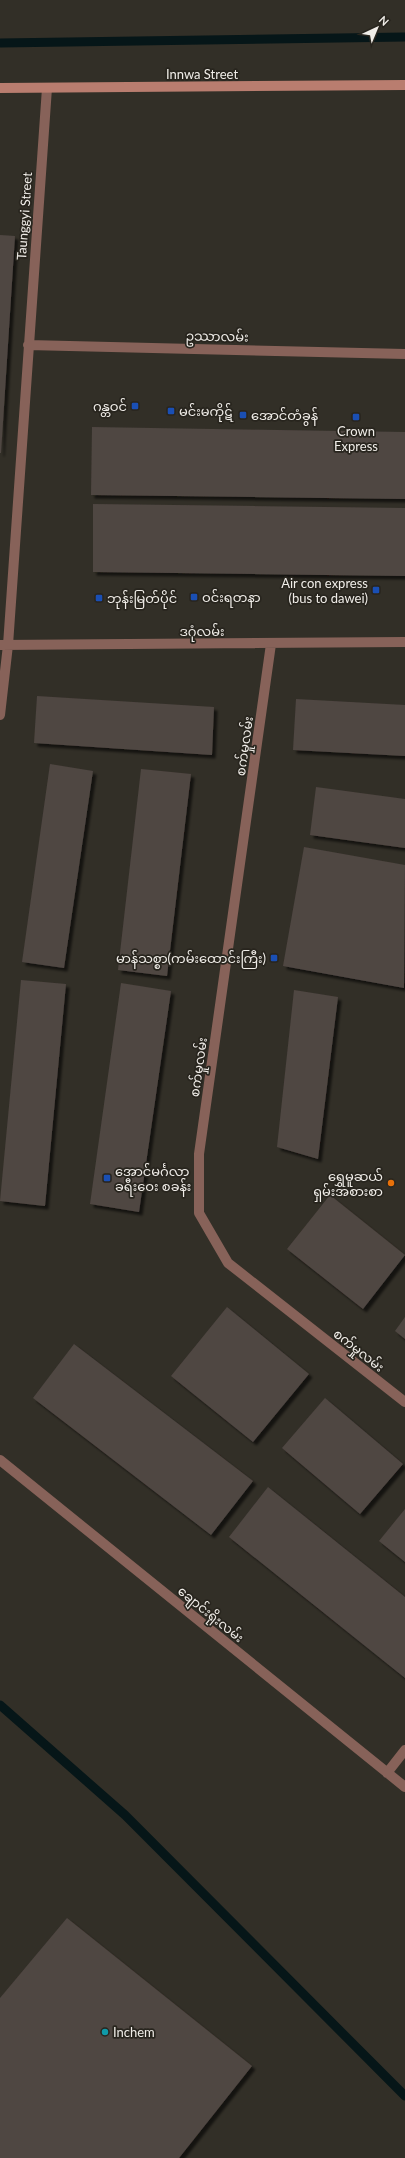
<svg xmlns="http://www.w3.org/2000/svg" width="405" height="2158" viewBox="0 0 405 2158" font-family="Lato,'Noto Sans Myanmar',sans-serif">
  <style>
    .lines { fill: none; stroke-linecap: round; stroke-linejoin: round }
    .stream { stroke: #061618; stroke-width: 9 }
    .building { fill: #4f4642; filter: url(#shadow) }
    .lane { stroke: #876259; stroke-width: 10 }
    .secondary { stroke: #b97d6f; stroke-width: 10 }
    .transit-dot { fill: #1a4fb4; stroke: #28251e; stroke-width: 1.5 }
    .food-dot { fill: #e8710a; stroke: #28251e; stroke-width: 1.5 }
    .culture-dot { fill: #0f9aa8; stroke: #28251e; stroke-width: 1.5 }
    .labels { text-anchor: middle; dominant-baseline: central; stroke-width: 3.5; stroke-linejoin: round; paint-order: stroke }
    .street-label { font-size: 13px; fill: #f0ede8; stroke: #28251e }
    .poi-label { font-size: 13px; fill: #f0ede8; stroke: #28251e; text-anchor: start }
  </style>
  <defs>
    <filter id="shadow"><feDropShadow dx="3.5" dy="3.5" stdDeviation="1" flood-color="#0009"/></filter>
  </defs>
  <rect width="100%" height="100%" fill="#322f27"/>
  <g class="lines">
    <!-- stream -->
    <path class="stream" d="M0,43L405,37
      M0,1705L125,1815L405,2096"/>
  </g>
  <!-- building -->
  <path class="building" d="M0,235L15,236L1,453H0Z
    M92,427L405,432V499L91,495Z
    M93,504L405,508V576L93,572Z
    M37,696L214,707L212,755L34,743Z
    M296,699L405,705V756L293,750Z
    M50,764L93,771L64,968L22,962Z
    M141,769L191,774L167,976L118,970Z
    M316,787L405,799V848L310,835Z
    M304,847L405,865L404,988L283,966Z
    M21,980L66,984L45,1206L0,1201Z
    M121,983L171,991L139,1212L90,1204Z
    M294,990L338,997L318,1159L277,1147Z
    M330,1195L405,1255L363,1309L287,1249Z
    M227,1307L309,1374L253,1442L171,1376Z
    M405,1317V1339L395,1331Z
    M74,1344L253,1481L211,1535L33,1398Z
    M325,1398L403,1464L360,1514L282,1448Z
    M268,1487L405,1597V1678L229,1537Z
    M405,1509V1562L379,1541Z
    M67,1918L252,2066L179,2158H0V1998Z"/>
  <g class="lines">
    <!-- lane -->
    <path class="lane" d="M28,345L405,354
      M271,644L199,1154V1213L228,1263L405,1402
      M0,645L405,642
      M0,715L8,645L47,88
      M0,1460L405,1787
      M387,1773L405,1750"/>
    <!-- secondary -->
    <path class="secondary" d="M0,88L405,85"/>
  </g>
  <!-- markers -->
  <g class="transit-dot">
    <rect x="131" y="402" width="8" height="8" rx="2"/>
    <rect x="167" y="407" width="8" height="8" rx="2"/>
    <rect x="239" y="411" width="8" height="8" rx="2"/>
    <rect x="352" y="413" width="8" height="8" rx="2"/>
    <rect x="372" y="586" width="8" height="8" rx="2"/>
    <rect x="190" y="593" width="8" height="8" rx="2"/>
    <rect x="95" y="594" width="8" height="8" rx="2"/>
    <rect x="270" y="954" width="8" height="8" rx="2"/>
    <rect x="103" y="1174" width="8" height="8" rx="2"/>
  </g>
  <circle class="food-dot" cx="391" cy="1183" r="4"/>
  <circle class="culture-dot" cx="105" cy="2032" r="4"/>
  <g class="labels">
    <!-- street labels -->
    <g class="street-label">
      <text x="202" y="74">Innwa Street</text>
      <text transform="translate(24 216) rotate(-86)">Taunggyi Street</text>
      <text transform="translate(217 336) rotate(1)">ဥဿာလမ်း</text>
      <text x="202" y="631">ဒဂုံလမ်း</text>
      <text transform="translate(244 746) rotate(-82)">စက်မှုလမ်း</text>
      <text transform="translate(198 1067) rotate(-82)">စက်မှုလမ်း</text>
      <text transform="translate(359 1350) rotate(38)">စက်မှုလမ်း</text>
      <text transform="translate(211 1614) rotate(39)">ချောင်းရိုးလမ်း</text>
    </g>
    <!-- poi labels -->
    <g class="poi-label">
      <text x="127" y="406" text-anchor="end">ဂန္တဝင်</text>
      <text x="179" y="411">မင်းမကိုဋ်</text>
      <text x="251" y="415">အောင်တံခွန်</text>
      <text x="356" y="431" text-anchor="middle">Crown<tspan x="356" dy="15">Express</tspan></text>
      <text x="368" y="583" text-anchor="end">Air con express<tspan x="368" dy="15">(bus to dawei)</tspan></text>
      <text x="202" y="597">ဝင်းရတနာ</text>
      <text x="107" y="598">ဘုန်းမြတ်ပိုင်</text>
      <text x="266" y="958" text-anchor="end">မာန်သစ္စာ(ကမ်းထောင်းကြီး)</text>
      <text x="115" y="1171">အောင်မင်္ဂလာ<tspan x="115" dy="15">ခရီးဝေး စခန်း</tspan></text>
      <text x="383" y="1176" text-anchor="end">ရွှေမူဆယ်<tspan x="383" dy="15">ရှမ်းအစားစာ</tspan></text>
      <text x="113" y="2032">Inchem</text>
    </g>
  </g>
  <!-- north arrow -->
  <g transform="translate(377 28) rotate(44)" stroke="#28251e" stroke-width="3" paint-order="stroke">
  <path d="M0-3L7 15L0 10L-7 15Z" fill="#f0ede8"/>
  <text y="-6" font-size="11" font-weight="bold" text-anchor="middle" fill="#f0ede8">N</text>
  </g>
</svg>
